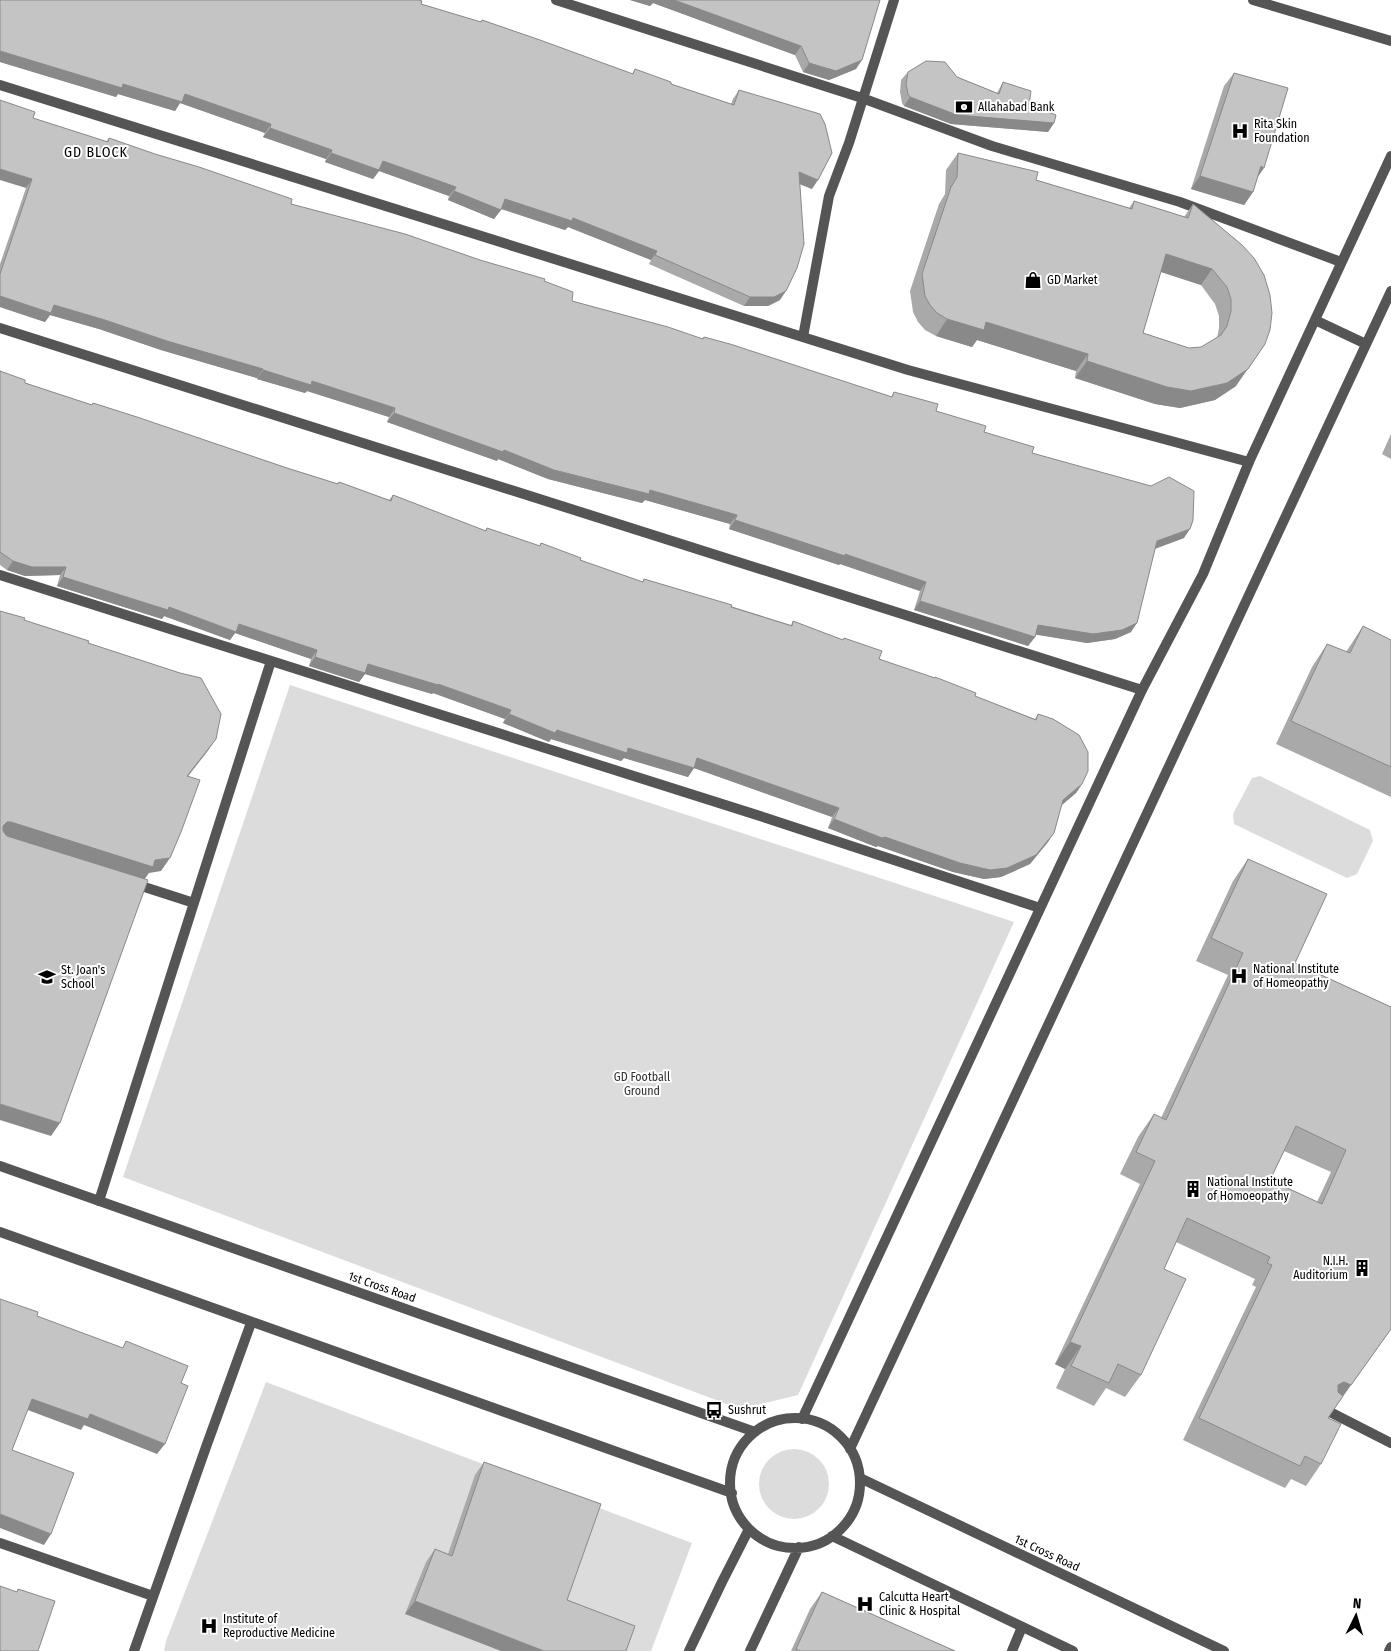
<svg xmlns="http://www.w3.org/2000/svg" width="1391" height="1651" viewBox="0 0 1391 1651" font-family="'Fira Sans Condensed',sans-serif">
  <style>
    .green { fill: #dcdcdc }
    .lines { fill: none; stroke-linecap: round; stroke-linejoin: round }
    .service { stroke: #555; stroke-width: 10 }
    .minor { stroke: #555; stroke-width: 10 }
    .tertiary { stroke: #555; stroke-width: 10 }
    .wall { fill: #a9a9a9; fill-rule: evenodd }
    .shaded-wall { fill: #898989 }
    .building { fill: #c4c4c4; stroke: #898989; fill-rule: evenodd }
    .labels { text-anchor: middle; dominant-baseline: central; stroke-width: 4; stroke-linejoin: round; paint-order: stroke }
    .poi-label { font-size: 12px; fill: #000; stroke: #fff; text-anchor: start }
    .park-label { font-size: 12px; fill: #333; stroke: #fff }
    .street-label { font-size: 12px; fill: #000; stroke: #fff }
    .neighbourhood-label { font-size: 14px; letter-spacing: 1px; fill: #000; stroke: #fff }
  </style>
  <rect width="100%" height="100%" fill="#fff"/>
  <!-- green -->
  <path class="green" d="M290,685L1014,922L798,1395L740,1409L123,1177Z
    M1260,776L1370,830L1373,841L1357,874L1347,878L1234,824L1233,814L1252,778Z
    M266,1382L692,1543L651,1651H164L166,1641Z
    M759 1484a35 35 0 1 1 70 0a35 35 0 1 1-70 0Z"/>
  <g class="lines">
    <!-- service -->
    <path class="service" d="M1253,0L1391,41
      M1328,1411L1391,1443
      M1012,1651L1022,1627
      M1389,1651L1391,1647"/>
    <!-- minor -->
    <path class="minor" d="M556,0L862,98L992,146L1180,202L1341,262
      M0,85L908,370L1249,462
      M0,328L1142,690
      M803,337L829,196L849,143L894,0
      M0,575L766,818L1040,908
      M132,883L194,903
      M99,1201L271,661
      M0,1543L153,1596
      M134,1651L206,1447L251,1323"/>
    <!-- tertiary -->
    <path class="tertiary" d="M1315,320L1366,344
      M0,1166L755,1432
      M0,1232L732,1493
      M730 1483a65 65 0 1 1 130 0a65 65 0 1 1-130 0Z
      M802,1419L1142,690L1203,574L1249,462L1391,156
      M850,1449L1391,291
      M860,1478L1224,1651
      M832,1536L1073,1651
      M689,1651L722,1582L749,1529
      M750,1651L799,1547"/>
  </g>
  <!-- wall -->
  <path class="wall" d="M630,0H880L856,69L829,80L803,72L795,55L653,3L650,6Z
    M421,4L480,22L482,20L632,74L635,69L671,84L731,104L733,99L739,90L812,189L800,184L780,300L768,306H744L649,264L651,260L568,227L565,230L501,209L494,219L448,200L449,196L379,171L373,179L325,162L326,159L263,137L265,133L180,103L175,111L118,94L116,97L0,62Z
    M908,72L957,77L997,93L1003,82L1029,105L1054,123L1048,132L951,124L904,106L902,103L900,92L901,80Z
    M1234,73L1258,176L1253,192L1244,205L1191,189L1224,86Z
    M33,118L106,142L109,138L291,204L544,281L572,301L702,339L704,337L891,397L894,392L1032,453L1184,538L1155,549L1131,632L1115,639L1087,643L1035,634V637L1028,646L914,610L920,591L840,564L839,565L729,529L730,524L645,500L642,503L548,479L498,459L497,461L387,422L389,417L307,391L305,393L257,379V378L161,350L99,329L50,315L45,322L0,307V264L26,188Z
    M958,153L1036,180L1129,208L1134,201L1184,217L1193,204L1242,245L1236,386L1215,400L1180,408L1155,404L1075,378L1076,371L977,340L972,347L936,336L925,330L918,322L913,312L910,291L939,204L945,194L946,170ZM1161,272L1201,285L1215,304L1219,316V328L1217,338L1201,347L1189,348L1143,333Z
    M0,371L25,383L92,405L93,403L287,468L337,484L339,482L389,500L393,495L485,531L487,528L539,546L541,543L580,560L642,582L644,579L791,625L793,621L843,640L844,638L879,659L1035,719L1038,714L1082,784L1076,793L1062,805L1048,842L1030,864L1001,877L984,879L953,872L878,846L876,847L828,828L832,817L694,768L688,777L624,758L621,761L551,739L549,742L503,723L505,719L433,693L432,694L365,674L359,682L309,666L311,659L235,633L230,640L164,616L162,619L57,586L60,575L25,576L7,570L0,565Z
    M1391,434V459L1382,454Z
    M1363,626L1391,640V797L1276,744L1312,667L1327,644L1346,652Z
    M1248,859L1295,963L1391,1007L1321,1464L1306,1486L1291,1479L1285,1488L1183,1440L1256,1287L1252,1285L1255,1279L1176,1242L1164,1269L1141,1375L1125,1397L1106,1388L1094,1406L1056,1388L1065,1369L1055,1364L1140,1184L1120,1174L1138,1137L1154,1114L1161,1118L1228,975L1196,961L1233,881ZM1284,1151L1331,1172L1317,1202L1270,1180Z
    M484,1462L601,1504L405,1614L426,1562L435,1549L448,1554L475,1475Z
    M822,1592L955,1651H791L810,1609Z"/>
  <!-- shaded-wall -->
  <path class="shaded-wall" d="M630,0H674L801,46L795,55L653,3L650,6Z
    M0,51L123,84L185,94L271,124L265,133L180,103L175,111L118,94L116,97L0,62Z
    M862,60L856,69L829,80L803,72L809,63Z
    M910,97L1054,123L1048,132L951,124L904,106Z
    M270,128L332,150L326,159L263,137Z
    M331,153L383,161L456,187L449,196L379,171L373,179L325,162Z
    M1261,166L1264,168L1255,181Z
    M0,169L32,179L26,188L0,180Z
    M799,172L818,180L812,189L792,181Z
    M1200,176L1253,192L1244,205L1191,189Z
    M454,191L501,210L494,219L448,200Z
    M505,199L573,218L657,251L651,260L568,227L565,230L499,208Z
    M1166,254L1212,269L1201,285L1155,270Z
    M786,291L780,300L768,306H744L750,297Z
    M0,296L54,305L105,320L263,369L257,378L161,350L99,329L50,315L45,322L0,307Z
    M947,319L986,322L1088,354L1076,371L977,340L972,347L936,336Z
    M1265,344L1236,386L1215,400L1180,408L1155,404L1075,378L1087,361Z
    M263,370L312,381L395,408L389,417L307,391L305,393L257,379Z
    M394,413L650,490L737,515L730,524L645,500L642,503L548,479L498,459L497,461L387,422Z
    M735,520L845,554L926,582L920,591L840,564L839,565L729,529Z
    M1190,529L1184,538L1151,550L1157,541Z
    M13,561L66,567L60,575L25,576L7,570Z
    M63,577L169,607L239,624L317,650L311,659L235,633L230,640L164,616L162,619L57,586Z
    M920,601L1035,637L1028,646L914,610Z
    M1137,623L1131,632L1115,639L1087,643L1032,634L1038,625Z
    M315,657L368,664L438,684L511,710L505,719L433,693L432,694L365,674L359,682L309,666Z
    M509,714L557,730L628,748L694,768L688,777L624,758L621,761L551,739L549,742L503,723Z
    M216,739L207,752L178,789L187,776Z
    M697,758L839,808L832,817L691,767Z
    M1082,784L1076,793L1057,809L1063,800Z
    M834,819L885,837L1054,833L1048,842L1030,864L1001,877L984,879L953,872L878,846L876,847L828,828Z
    M7,822H11L155,860L170,858L161,871L149,873L144,880L2,835L3,826Z
    M0,1104L60,1123L51,1136L0,1120Z
    M1391,1329L1312,1440L1338,1385Z
    M1070,1342L1081,1346L1065,1369L1055,1364Z
    M32,1399L90,1414L165,1444L157,1454L84,1425L81,1430L25,1409Z
    M0,1514L51,1534L44,1545L0,1528Z
    M415,1601L544,1651H501L405,1614Z"/>
  <!-- building -->
  <path class="building" d="M0,0H418L422,1L421,4L481,22L482,20L540,40L633,74L635,69L671,82V84L734,105L739,90L820,114L825,124L832,153L818,180L799,172L804,244L797,268L786,291L774,297H750L655,255L657,251L573,218L572,221L505,199L501,210L454,191L456,187L383,161L379,170L331,153L332,150L270,128L271,124L185,94L182,102L123,84L122,88L0,51Z
    M674,0H880L862,60L836,71L809,63L801,46Z
    M926,61L945,62L957,77L999,94L1003,82L1031,91L1029,105L1056,115L1054,123L957,115L910,97L908,94L906,84L908,72Z
    M1234,73L1288,88L1264,168L1261,166L1253,192L1200,176Z
    M0,100L35,112L33,118L108,142L109,138L155,154L199,167L292,199L291,204L405,234L480,260L545,279L544,281L573,292L572,301L668,327L703,339L704,337L730,344L892,397L894,392L938,404L936,411L986,426L984,432L1034,447L1032,453L1151,486L1169,477L1194,491L1193,520L1190,529L1157,541L1137,623L1122,630L1093,634L1038,625L1035,637L920,601L926,582L845,554V556L735,520L737,515L650,490L649,494L554,470L504,450L503,452L394,413L395,408L312,381L311,385L263,370V369L167,341L105,320L54,305L51,313L0,296V274L32,179L0,169Z
    M958,153L1038,172L1036,180L1132,209L1134,201L1188,218L1193,204L1242,245L1254,258L1264,275L1270,295L1272,313L1270,330L1265,344L1248,369L1227,383L1191,391L1167,387L1087,361L1088,354L986,322L984,330L947,319L937,313L930,305L925,296L922,274L951,187L957,177ZM1166,254L1212,269L1227,287L1231,299V311L1227,326L1221,335L1201,347L1189,348L1143,333Z
    M0,371L25,380V383L92,405L93,403L137,417L287,468L338,484L339,482L391,501L393,495L486,531L487,528L540,546L541,543L581,558L580,560L643,582L644,579L732,605L731,607L792,626L793,621L843,640L844,638L882,651L879,659L935,678V677L976,693L975,696L1036,720L1038,714L1053,719L1079,735L1088,752V771L1082,784L1063,800L1054,833L1036,855L1007,868L990,870L960,863L885,837L882,838L834,819L839,808L697,758L694,768L628,748L627,753L557,730L555,733L509,714L511,710L438,684V685L368,664L365,673L315,657L317,650L239,624L236,632L169,607L168,610L63,577L66,567H32L13,561L0,552Z
    M0,611L25,618L24,620L89,641L88,643L180,673L201,678L221,714L216,739L187,776L200,780L181,832L170,858L155,860L153,867L11,822H7L3,826V831L7,836L148,880L60,1123L0,1104Z
    M1363,626L1391,640V767L1291,721L1327,644L1350,653Z
    M1248,859L1327,894L1295,963L1391,1007V1329L1351,1385L1344,1382L1338,1385V1392L1343,1396L1328,1418L1341,1424L1321,1464L1305,1456L1300,1466L1199,1418L1272,1265L1267,1263L1270,1257L1187,1218L1164,1269L1186,1279L1141,1375L1118,1364L1109,1383L1071,1366L1081,1346L1070,1342L1155,1161L1136,1152L1154,1114L1166,1120L1243,953L1211,938ZM1296,1126L1346,1150L1322,1204L1270,1180Z
    M0,1299L38,1312L37,1316L123,1348L126,1341L188,1366L181,1383L188,1386L165,1444L90,1414L88,1419L32,1399L12,1450L74,1473L51,1534L0,1514Z
    M484,1462L601,1504L567,1600L635,1626L626,1651H544L415,1601L435,1549L452,1556Z
    M0,1586L17,1592L18,1589L55,1601L38,1651H0Z
    M822,1592L955,1651H800L796,1649Z"/>
  <!-- icons -->
  <defs>
    <g id="bank-bare" transform="scale(1.35)"><path d="M-6-4H6V4H-6ZM0-2.3a2.3 2.3 0 1 0 0 4.6a2.3 2.3 0 1 0 0-4.6Z" fill="#000" stroke="#fff" stroke-width="2.5" paint-order="stroke"/></g>
    <g id="hospital-bare" transform="scale(1.35)"><path d="M-5-5h3v3.5h4V-5h3V5h-3V1.5h-4V5h-3Z" fill="#000" stroke="#fff" stroke-width="2.5" paint-order="stroke"/></g>
    <g id="shop-bare" transform="scale(1.35)"><path d="M-5-2.5h2.3a2.7 3.5 0 0 1 5.4 0H5L5.5 6h-11ZM-1.5-2.5h3a1.5 2.3 0 0 0-3 0Z" fill="#000" stroke="#fff" stroke-width="2.5" paint-order="stroke"/></g>
    <g id="school-bare" transform="scale(1.35)"><path d="M0-5L7-2L0 1L-7-2ZM-4 1L0 2.5L4 1V4Q0 6-4 4Z" fill="#000" stroke="#fff" stroke-width="2.5" paint-order="stroke"/></g>
    <g id="building-bare" transform="scale(1.35)"><path d="M-4-6H4V6H1V3H-1V6H-4ZM-2.5-4.3h1.7v1.8h-1.7ZM.8-4.3h1.7v1.8H.8ZM-2.5-1h1.7V.8h-1.7ZM.8-1h1.7V.8H.8Z" fill="#000" stroke="#fff" stroke-width="2.5" paint-order="stroke"/></g>
    <g id="bus-bare" transform="scale(1.35)"><path d="M-5-6H5V4H4V6H2V4H-2V6H-4V4H-5ZM-3.5-4V0h7V-4ZM-3.5 1.2v1.5H-2V1.2ZM2 1.2v1.5H3.5V1.2Z" fill="#000" stroke="#fff" stroke-width="2.5" paint-order="stroke"/></g>
  </defs>
  <g fill-rule="evenodd">
    <use href="#bank-bare" x="964" y="107"/>
    <use href="#hospital-bare" x="1240" y="131"/>
    <use href="#shop-bare" x="1033" y="280"/>
    <use href="#hospital-bare" x="1239" y="976"/>
    <use href="#school-bare" x="47" y="977"/>
    <use href="#building-bare" x="1193" y="1189"/>
    <use href="#building-bare" x="1362" y="1268"/>
    <use href="#bus-bare" x="714" y="1410"/>
    <use href="#hospital-bare" x="865" y="1604"/>
    <use href="#hospital-bare" x="209" y="1626"/>
  </g>
  <g class="labels">
    <!-- poi labels -->
    <g class="poi-label">
      <text x="978" y="107">Allahabad Bank</text>
      <text x="1254" y="124">Rita Skin<tspan x="1254" dy="14">Foundation</tspan></text>
      <text x="1047" y="280">GD Market</text>
      <text x="1253" y="969">National Institute<tspan x="1253" dy="14">of Homeopathy</tspan></text>
      <text x="61" y="970">St. Joan's<tspan x="61" dy="14">School</tspan></text>
      <text x="1207" y="1182">National Institute<tspan x="1207" dy="14">of Homoeopathy</tspan></text>
      <text x="1348" y="1261" text-anchor="end">N.I.H.<tspan x="1348" dy="14">Auditorium</tspan></text>
      <text x="728" y="1410">Sushrut</text>
      <text x="879" y="1597">Calcutta Heart<tspan x="879" dy="14">Clinic &amp; Hospital</tspan></text>
      <text x="223" y="1619">Institute of<tspan x="223" dy="14">Reproductive Medicine</tspan></text>
    </g>
    <!-- park labels -->
    <g class="park-label">
      <text x="642" y="1077">GD Football<tspan x="642" dy="14">Ground</tspan></text>
    </g>
    <!-- street labels -->
    <g class="street-label">
      <text transform="translate(382 1287) rotate(19)">1st Cross Road</text>
      <text transform="translate(1047 1553) rotate(25)">1st Cross Road</text>
    </g>
    <!-- neighbourhood labels -->
    <g class="neighbourhood-label">
      <text x="96" y="152">GD BLOCK</text>
    </g>
  </g>
  <!-- north arrow -->
  <g transform="translate(1356 1616) rotate(5)" stroke="#ffffff" stroke-width="4" paint-order="stroke">
  <path d="M0-4L9 19L0 12L-9 19Z" fill="#000000"/>
  <text y="-8" font-size="14" font-weight="bold" text-anchor="middle" fill="#000000">N</text>
  </g>
</svg>
